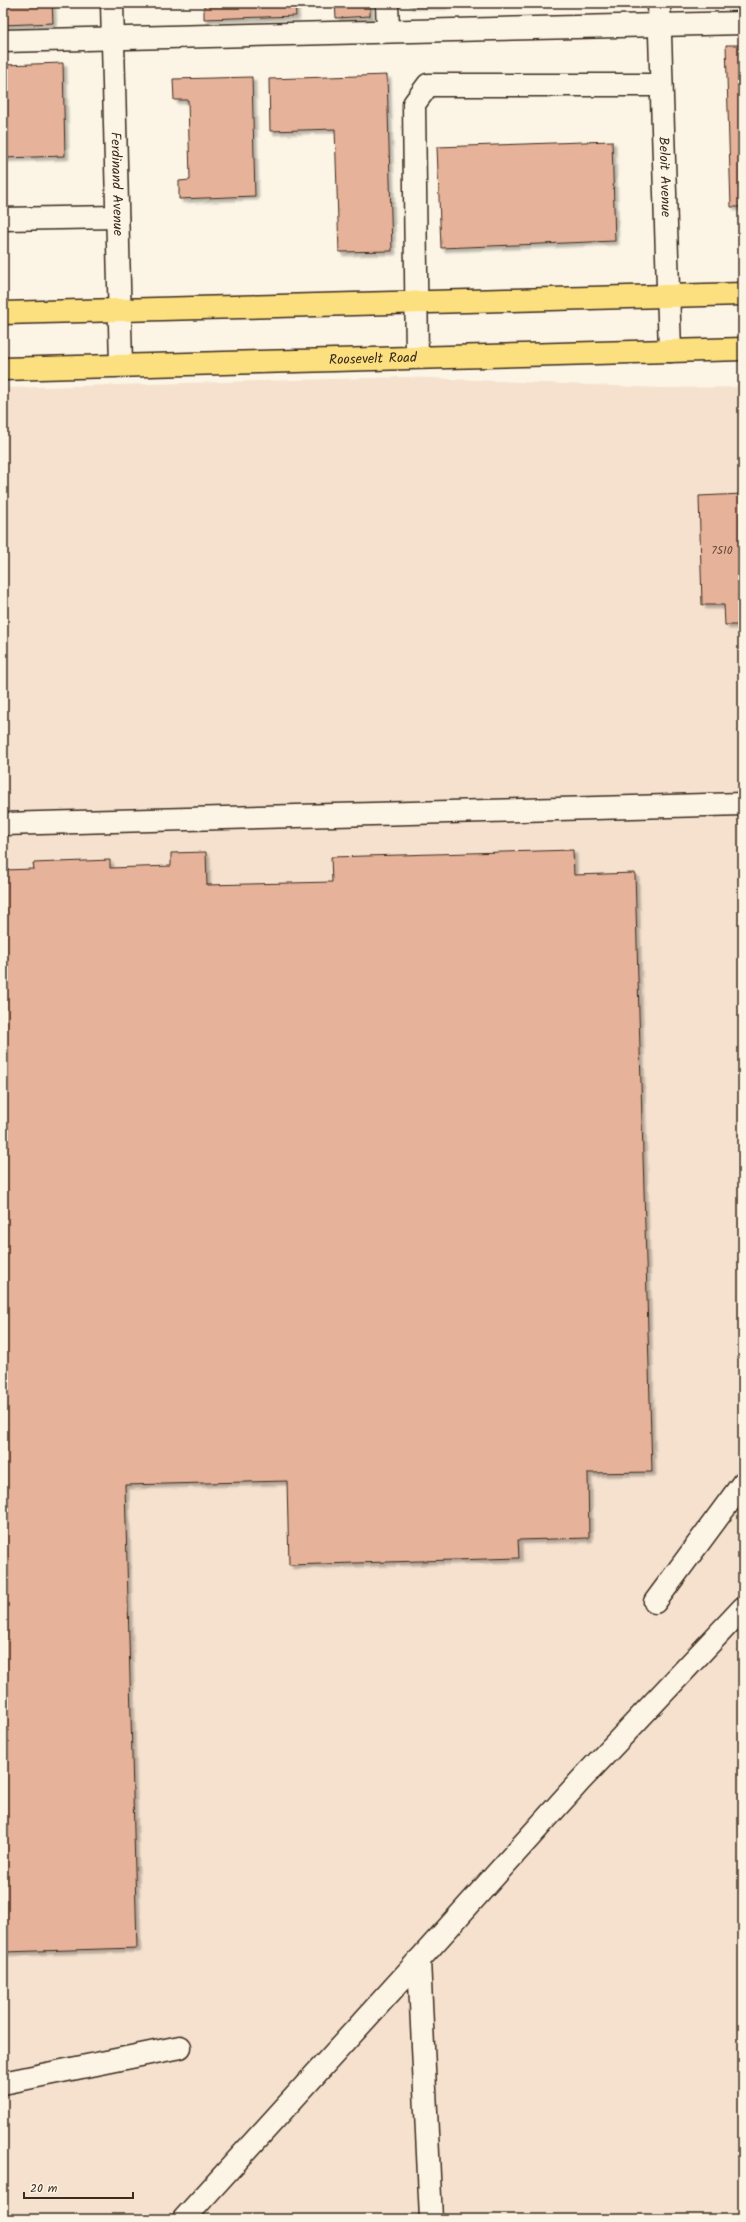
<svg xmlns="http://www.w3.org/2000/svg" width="746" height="2222" viewBox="0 0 746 2222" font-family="Kalam,sans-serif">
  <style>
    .built { fill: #f5e1ce }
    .building { fill: #e6b299; stroke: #3b2a1e; filter: url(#shadow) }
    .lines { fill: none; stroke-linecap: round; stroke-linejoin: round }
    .minor-casing { stroke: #3b2a1e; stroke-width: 25 }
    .major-casing { stroke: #3b2a1e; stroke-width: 25 }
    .minor { stroke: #fcf5e5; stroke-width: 22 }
    .major { stroke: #fce080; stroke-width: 22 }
    .labels { text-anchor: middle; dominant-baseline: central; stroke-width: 3.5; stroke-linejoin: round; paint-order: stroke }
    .number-label { font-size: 12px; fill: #664c3d }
    .street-label { font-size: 14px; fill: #3b2a1e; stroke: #fcf5e5 }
  </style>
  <defs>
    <filter id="shadow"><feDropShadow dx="3.5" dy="3.5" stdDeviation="1" flood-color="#0004"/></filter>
  </defs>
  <rect width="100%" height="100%" fill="#fcf5e5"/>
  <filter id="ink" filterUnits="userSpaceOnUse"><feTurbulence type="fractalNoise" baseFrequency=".025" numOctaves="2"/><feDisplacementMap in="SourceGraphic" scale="8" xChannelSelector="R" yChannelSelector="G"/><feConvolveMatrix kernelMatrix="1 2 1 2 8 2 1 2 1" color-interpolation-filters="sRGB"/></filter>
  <g filter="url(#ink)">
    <!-- built -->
    <path class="built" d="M407,377L661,388L743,387V2219H3V388Z"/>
    <!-- building -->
    <path class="building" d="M3,3H52L53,23L3,25Z
      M204,3H295L296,16L204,19Z
      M335,3H370V16L336,18Z
      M408,3H444V5H408Z
      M726,45H743V207H731Z
      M63,63L65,156L3,158V65Z
      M387,75L392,251L339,252L335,129L270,131L269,79Z
      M252,77L255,196L179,199V181L190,180L188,100H174L173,79Z
      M612,141L615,241L441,248L437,147Z
      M743,494V625H725L724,605H702L699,496Z
      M573,850L574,875L635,873L652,1472L588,1473L589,1538L518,1540L519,1558L289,1565L287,1481L125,1485L137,1948L3,1952V870L34,869L33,863L110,860V868L171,866V853L206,852L207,885L332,882L331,857Z"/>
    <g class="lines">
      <!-- minor casing -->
      <g class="minor-casing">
        <g id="minor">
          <path id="s1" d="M112,3L121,365"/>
          <path d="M387,3L388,31"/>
          <path id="s2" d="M659,3L670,351"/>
          <path d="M3,41L743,23"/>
          <path d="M3,219L117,217"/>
          <path d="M417,357L414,104L428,85H661"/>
          <path d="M3,824L743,804"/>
          <path d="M655,1602L743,1483"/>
          <path d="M3,2083L180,2047"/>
          <path d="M184,2219L419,1960"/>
          <path d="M431,2219L419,1960L581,1780L743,1608"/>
        </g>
      </g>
      <!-- major casing -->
      <g class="major-casing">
        <g id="major">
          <path d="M3,313L743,294"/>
          <path id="s3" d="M3,369L743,349"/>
        </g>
      </g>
      <!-- minor -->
      <use href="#minor" class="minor"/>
      <!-- major -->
      <use href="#major" class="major"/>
    </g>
  </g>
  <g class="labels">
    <!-- number labels -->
    <g class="number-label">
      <text x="722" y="550">7510</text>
    </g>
    <!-- street labels -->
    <g class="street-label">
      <text stroke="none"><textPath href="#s2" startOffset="174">Beloit Avenue</textPath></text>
      <text stroke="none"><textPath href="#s1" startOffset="181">Ferdinand Avenue</textPath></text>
      <text stroke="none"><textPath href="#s3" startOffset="370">Roosevelt Road</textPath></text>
    </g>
  </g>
  <!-- margin -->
  <rect width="746" height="2222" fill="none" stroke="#fcf5e5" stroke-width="16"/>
  <rect x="8" y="8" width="730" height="2206" fill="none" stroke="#3b2a1e" stroke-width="1.5" filter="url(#ink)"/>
  <!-- scale -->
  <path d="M24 2192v6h109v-6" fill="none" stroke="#3b2a1e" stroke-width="2"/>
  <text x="30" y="2192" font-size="12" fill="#3b2a1e" stroke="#fcf5e5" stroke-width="3" paint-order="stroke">20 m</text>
</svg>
